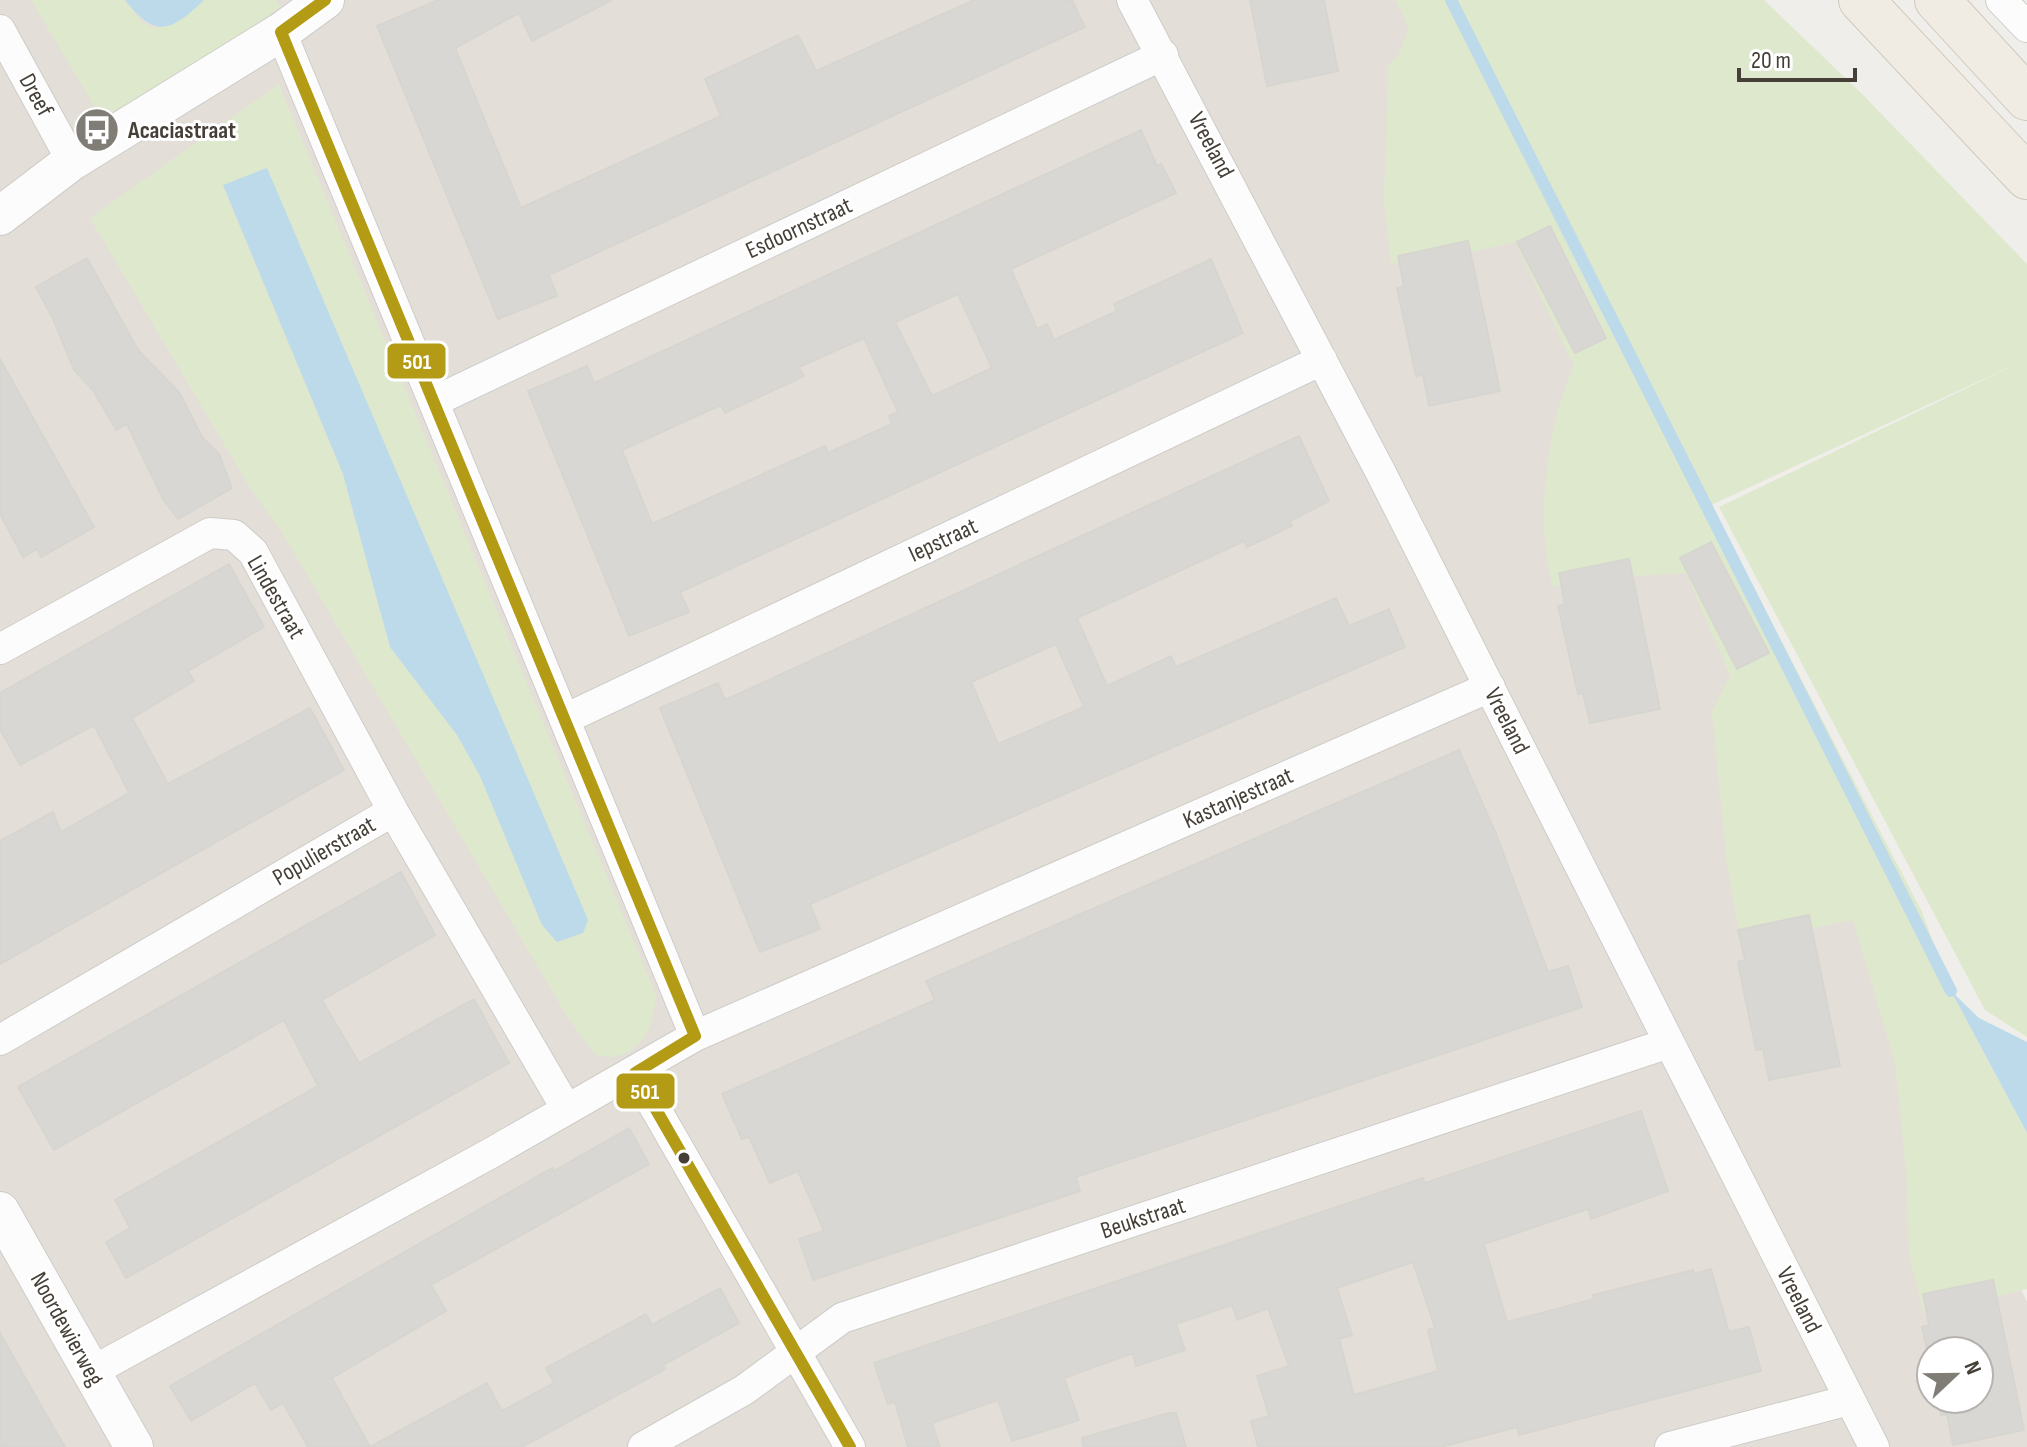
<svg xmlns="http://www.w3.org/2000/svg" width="2027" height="1447" viewBox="0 0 2027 1447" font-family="'Sofia Sans Condensed',sans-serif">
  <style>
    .residential { fill: #e3dfd8; fill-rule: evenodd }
    .green { fill: #dee8cc; fill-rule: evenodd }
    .water { fill: #bddaeb }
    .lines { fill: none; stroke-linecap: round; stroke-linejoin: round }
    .stream { stroke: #bddaeb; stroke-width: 12 }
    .building { fill: #d9d7d3; stroke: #d7d5d0; stroke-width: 2; fill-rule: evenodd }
    .minor-casing { stroke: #cdccc8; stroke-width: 32 }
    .tertiary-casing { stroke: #cdccc8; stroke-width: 40 }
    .primary-casing { stroke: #d0c9b9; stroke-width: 46 }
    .minor { stroke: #fdfcfc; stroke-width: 30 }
    .tertiary { stroke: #fdfcfc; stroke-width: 38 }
    .primary { stroke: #f0ece4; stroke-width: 44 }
    .bus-1-casing { stroke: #fff; stroke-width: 18 }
    .bus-1 { stroke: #b39b16; stroke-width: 12 }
    .bus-dot { fill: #453f37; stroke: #fff; stroke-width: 3 }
    .labels { text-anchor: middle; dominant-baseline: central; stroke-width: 6; stroke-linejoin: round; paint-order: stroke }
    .street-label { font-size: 24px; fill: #453f37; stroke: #fff }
    .poi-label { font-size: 24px; font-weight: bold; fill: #453f37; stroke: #fff; text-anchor: start }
    .line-badge { stroke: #fff; stroke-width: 3 }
    .badge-label { font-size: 22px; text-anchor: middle; font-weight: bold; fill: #fff }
  </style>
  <rect width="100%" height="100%" fill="#efeeea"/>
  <!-- residential -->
  <path class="residential" d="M0,0H1436L2027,1302V1447H0ZM1931,1351H1979V1399H1931Z"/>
  <!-- green -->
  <path class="green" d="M31,0H125L143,23L157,28L172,24L204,0H276L281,7L106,126Z
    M1396,0H1764L1862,94L2027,264V1037L1985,1010L1719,507L2025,360L1711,505L1922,912L1951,991L2027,1133V1289L1924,1314L1909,1254L1906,1171L1895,1063L1853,920L1741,943L1727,866L1712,712L1730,676L1686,573L1633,576L1628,567L1553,587C1534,522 1547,426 1574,366L1515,242L1472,252L1463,245L1391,264L1384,203L1388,65L1398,56L1409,29Z
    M279,84L656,995C653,1033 638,1062 596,1056L568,1018L280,529L250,488L90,218ZM266,168L588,920L583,933L557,942L542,925L480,776L457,735L390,647L343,474L223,186Z"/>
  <!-- water -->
  <path class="water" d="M125,0H204C170,33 155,38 125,0Z
    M267,168L588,920L583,933L557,942L542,925L480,776L457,735L390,647L343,474L223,185Z
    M1951,991L1979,1018L2027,1042V1133Z"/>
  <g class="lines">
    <!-- stream -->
    <path class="stream" d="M1451,0L1951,991"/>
  </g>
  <!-- building -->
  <path class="building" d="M438,0H612L532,41L519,13L455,48L521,208L721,116L705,79L798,35L816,71L974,0H1072L1085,27L549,275L557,296L498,319L377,26Z
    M1250,0H1324L1338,71L1267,86Z
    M1141,130L1157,166L1161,164L1176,193L1011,269L1037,329L1047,324L1054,340L1117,311L1114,304L1211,259L1243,333L680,592L689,612L629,636L528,391L587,366L594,383ZM958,294L992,368L932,396L895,322ZM864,338L898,412L889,416L892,424L828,453L825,446L652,524L622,450L721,405L725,413L804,376L799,367Z
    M1550,226L1606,338L1575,353L1517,242Z
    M1468,241L1500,391L1429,406L1423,375L1416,376L1397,288L1404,287L1398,256Z
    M87,258L138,350L179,392L202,437L219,454L232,488L178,519L163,499L127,424L116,430L93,390L74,370L54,321L36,287Z
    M0,359L94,527L41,557L37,549L23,557L0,514Z
    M1299,436L1329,501L1290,521L1292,526L1247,547L1244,541L1077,618L1107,686L1171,656L1176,667L1336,598L1349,626L1389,609L1405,647L810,904L820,929L760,952L660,708L718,683L725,700ZM1056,644L1084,707L998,744L971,682Z
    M1711,542L1769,653L1737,669L1680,558Z
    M1629,559L1660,709L1590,723L1583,693L1578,694L1558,606L1565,604L1559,573Z
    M229,564L264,627L188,671L194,681L132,718L168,784L310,708L344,770L0,964V841L53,812L61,832L129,793L94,725L20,765L0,729V693Z
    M1459,750L1496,834L1548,972L1568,966L1582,1007L1076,1177L1080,1191L813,1280L799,1239L824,1231L798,1171L770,1183L749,1137L742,1139L722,1094L935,1000L926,981Z
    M401,872L435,935L322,1000L359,1063L474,999L509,1063L126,1278L106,1242L130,1228L115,1200L318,1086L284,1020L54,1150L18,1087Z
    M1809,915L1840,1066L1769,1080L1763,1049L1756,1050L1744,992L1738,962L1745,960L1738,930Z
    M1641,1111L1668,1191L1591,1219L1588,1209L1484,1244L1507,1322L1594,1299L1593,1295L1693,1270L1694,1274L1711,1269L1729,1332L1749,1327L1761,1371L1519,1435L1517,1427L1441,1447H1258L1251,1421L1269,1416L1257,1376L1289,1366L1268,1308L1237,1320L1232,1305L1176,1324L1185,1350L1136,1366L1133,1353L1064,1378L1079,1420L1012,1441L998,1400L932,1423L940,1447H908L895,1402L888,1404L874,1363L1423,1178L1425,1183ZM1413,1262L1435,1328L1428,1330L1438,1371L1354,1395L1339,1339L1352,1335L1337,1288Z
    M629,1128L649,1164L431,1285L446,1311L332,1378L370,1447H308L283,1403L271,1410L255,1383L191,1421L170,1386L552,1168L554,1171Z
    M1993,1280L2024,1430L1953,1445L1947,1414L1941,1415L1938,1399H1979V1351H1931V1368L1922,1327L1929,1325L1923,1294Z
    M720,1288L739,1323L663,1365L665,1369L522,1447H370L487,1383L502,1411L554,1383L546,1368L646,1314L652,1325Z
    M0,1333L40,1404L65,1447H0Z
    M1169,1413H1176L1186,1447H1083L1082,1438Z"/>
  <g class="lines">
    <!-- minor casing -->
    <g class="minor-casing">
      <path id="minor" d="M1132,0L1381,473L1874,1447
        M2001,0L2027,27
        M0,30L72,161
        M281,32L695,1036
        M435,401L1163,55
        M0,649L210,533L234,535L253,552L393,811
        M565,719L1322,360
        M0,1040L393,811L566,1108
        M635,1073L850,1447
        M91,1372L491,1153L695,1036L1490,687
        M643,1447L744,1390L842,1318L1669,1043
        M1670,1447L1849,1400"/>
    </g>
    <!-- tertiary casing -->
    <g class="tertiary-casing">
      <path id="tertiary" d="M0,216L72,161L281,32L325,0
        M0,1211L134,1447"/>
    </g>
    <!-- primary casing -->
    <g class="primary-casing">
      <path id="primary" d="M1861,0L2027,177
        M1937,0L2027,98"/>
    </g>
    <!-- minor -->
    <use href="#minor" class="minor"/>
    <!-- tertiary -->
    <use href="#tertiary" class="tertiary"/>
    <!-- primary -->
    <use href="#primary" class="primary"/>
    <!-- bus-1 casing -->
    <g class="bus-1-casing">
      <path id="bus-1" d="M325,0L281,32L695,1036L635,1073L850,1447"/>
    </g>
    <!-- bus-1 -->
    <use href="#bus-1" class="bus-1"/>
  </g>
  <!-- icons -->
  <defs>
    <g id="bus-disc" transform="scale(2.3)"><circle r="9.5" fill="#807c76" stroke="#fff"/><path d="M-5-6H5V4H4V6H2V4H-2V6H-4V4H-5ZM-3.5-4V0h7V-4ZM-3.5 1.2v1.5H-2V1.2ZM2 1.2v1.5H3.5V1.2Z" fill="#fff"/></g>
  </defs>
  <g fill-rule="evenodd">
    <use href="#bus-disc" x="97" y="130"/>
  </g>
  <!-- markers -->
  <circle class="bus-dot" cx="684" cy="1158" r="7"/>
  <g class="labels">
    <!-- street labels -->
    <g class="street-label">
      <text transform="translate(36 95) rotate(61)">Dreef</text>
      <text transform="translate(1211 145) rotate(62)">Vreeland</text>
      <text transform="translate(799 228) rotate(-25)">Esdoornstraat</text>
      <text transform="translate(943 540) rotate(-25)">Iepstraat</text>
      <text transform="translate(276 597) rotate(60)">Lindestraat</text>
      <text transform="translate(1507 721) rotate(63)">Vreeland</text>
      <text transform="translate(1238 798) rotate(-24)">Kastanjestraat</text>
      <text transform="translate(324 851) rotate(-30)">Populierstraat</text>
      <text transform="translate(1143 1218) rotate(-18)">Beukstraat</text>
      <text transform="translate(1799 1300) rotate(63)">Vreeland</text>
      <text transform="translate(67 1329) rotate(61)">Noordewierweg</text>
    </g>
    <!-- poi labels -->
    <g class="poi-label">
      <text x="128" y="130">Acaciastraat</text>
    </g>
  </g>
  <g class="line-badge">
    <rect x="386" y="342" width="61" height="38" rx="8" fill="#b39b16"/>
    <rect x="615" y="1072" width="61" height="38" rx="8" fill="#b39b16"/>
  </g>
  <g class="badge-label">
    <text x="417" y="369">501</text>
    <text x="645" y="1099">501</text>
  </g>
  <!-- north arrow -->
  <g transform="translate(1955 1375) rotate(68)"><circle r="38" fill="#ffffff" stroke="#b5b2af" stroke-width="2"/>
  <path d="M0-6L14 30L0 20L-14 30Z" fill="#807c76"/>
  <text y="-12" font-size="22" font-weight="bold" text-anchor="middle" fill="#453f37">N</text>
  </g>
  <!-- scale -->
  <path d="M1739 68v12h116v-12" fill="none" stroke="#453f37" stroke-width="4"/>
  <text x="1751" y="68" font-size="24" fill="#453f37" stroke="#ffffff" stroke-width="6" paint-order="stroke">20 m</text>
</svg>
